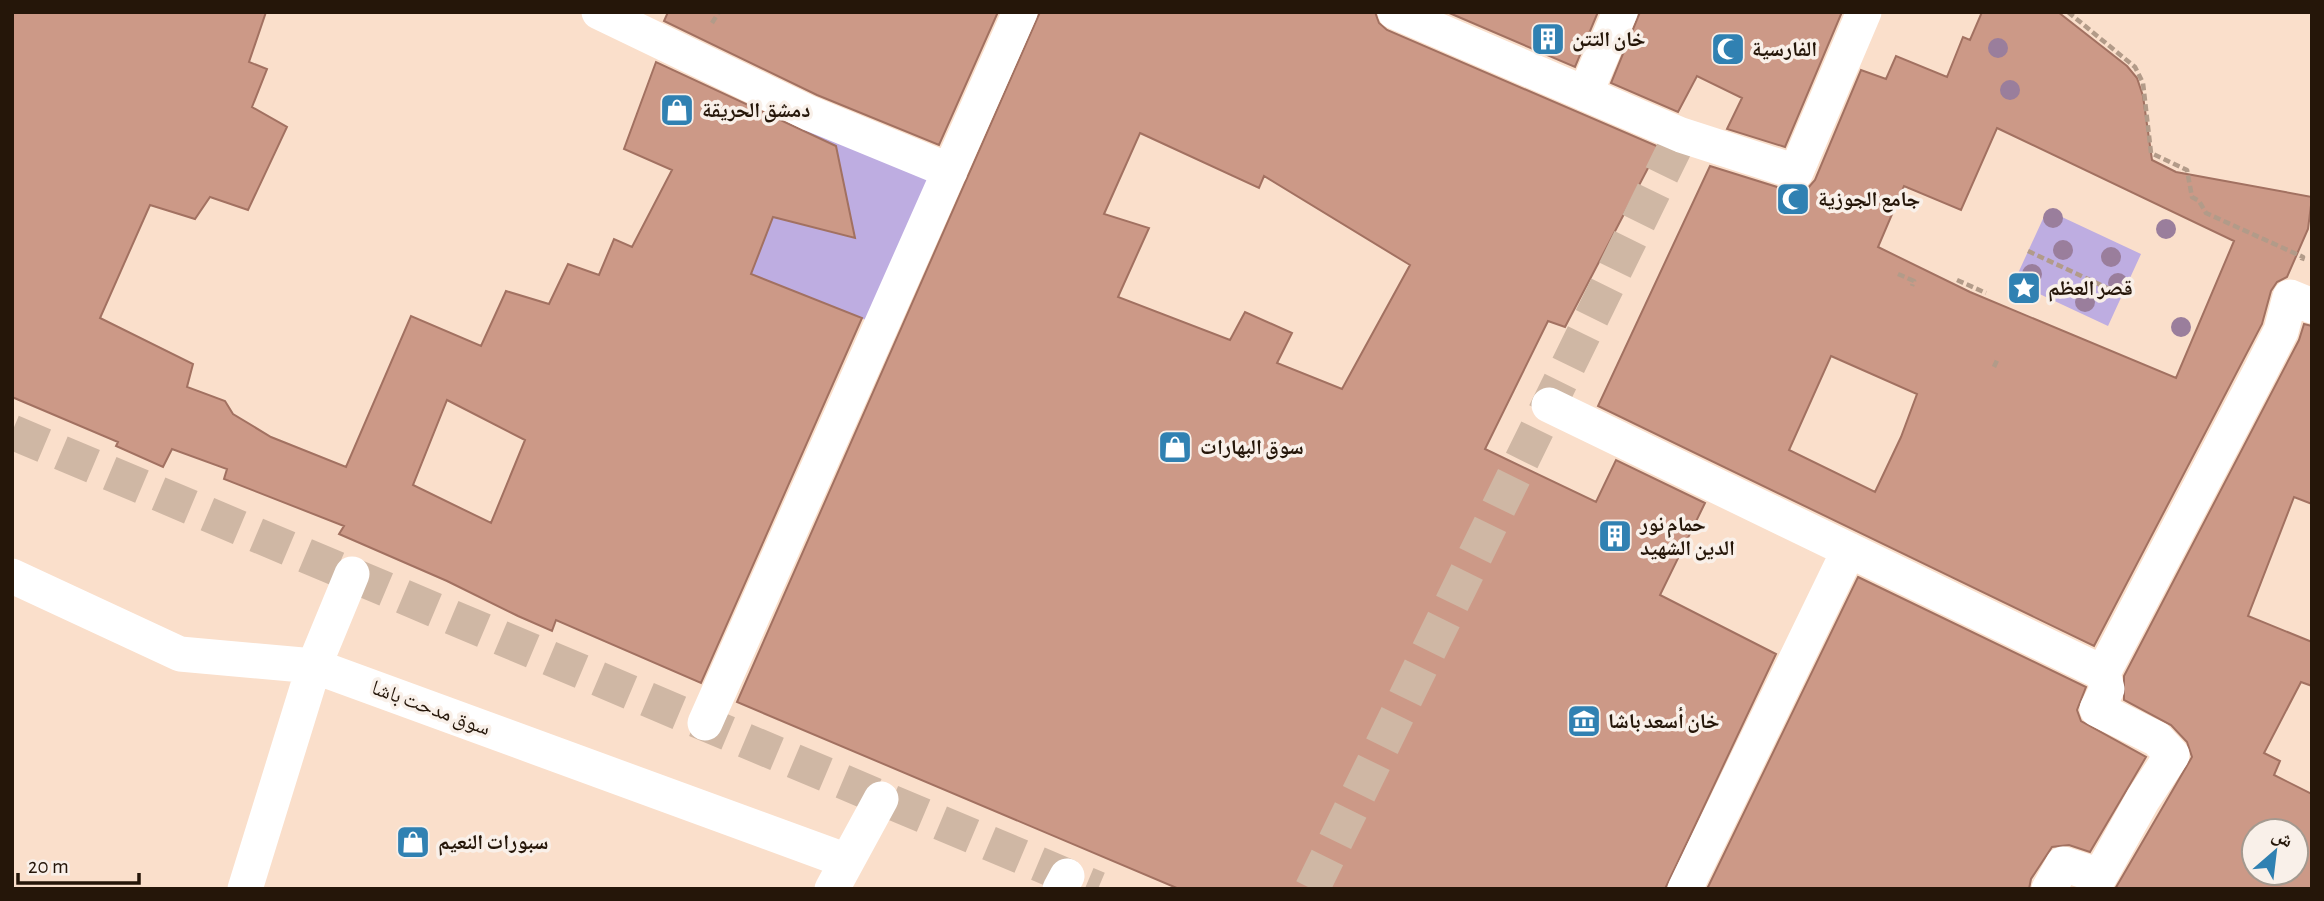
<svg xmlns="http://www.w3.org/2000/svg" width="2324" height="901" viewBox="0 0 2324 901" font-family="'Alegreya Sans','Noto Naskh Arabic',sans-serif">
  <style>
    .green { fill: #beade1 }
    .building { fill: #cc9987; stroke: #a27161; stroke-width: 2; fill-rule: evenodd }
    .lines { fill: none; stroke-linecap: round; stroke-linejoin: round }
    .street-tunnel { stroke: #cfb7a4; stroke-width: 35; stroke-dasharray: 35 18; stroke-linecap: butt }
    .path { stroke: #b29b89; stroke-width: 4.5; stroke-dasharray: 7 3.5; stroke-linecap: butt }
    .street { stroke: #fff; stroke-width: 35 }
    .tree { fill: #9a7e9c }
    .labels { text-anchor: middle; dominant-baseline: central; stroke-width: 7; stroke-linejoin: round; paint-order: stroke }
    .poi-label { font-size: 21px; font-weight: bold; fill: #251609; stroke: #f9f0e9; text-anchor: start }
    .street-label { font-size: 21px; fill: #251609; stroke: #f9f0e9 }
  </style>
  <rect width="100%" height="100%" fill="#fadfcb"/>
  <!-- green -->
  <path class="green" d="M809,113L950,171L881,326L751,274L773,217L854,238L843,179L796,154Z
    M2047,210L2141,254L2108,326L2014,282Z"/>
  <!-- building -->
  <path class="building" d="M12,12H266L249,62L267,69L252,107L287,127L248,210L210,197L195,219L150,205L100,318L193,364L187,387L225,401L233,414L271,437L346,467L411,316L481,346L506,291L549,304L568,264L599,275L614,239L632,247L672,170L624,149L656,62L836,146L855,238L773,217L751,274L862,318L701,683L556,620L552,631L518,616L447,581L339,534L344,526L224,479L227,469L172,449L163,467L116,446L118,442L12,397ZM447,400L525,440L491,523L413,485Z
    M668,12H998L939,145L817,95L664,21Z
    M1040,12H1375L1379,23L1387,30L1659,147L1565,327L1548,321L1485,449L1596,502L1616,460L1705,503L1660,595L1776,654L1665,889H1179L737,702ZM1140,133L1259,188L1264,176L1410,265L1342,389L1277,363L1292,333L1245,312L1230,340L1118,297L1149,228L1104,214Z
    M1447,12H1598L1575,67Z
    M1640,12H1842L1785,147L1727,129L1742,98L1697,76L1678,112L1611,83Z
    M1982,12H2058L2127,66L2137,78L2143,96L2152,160L2176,172L2312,197L2308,229L2287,277L2277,282L2271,291L2262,324L2094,646L1598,406L1710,166L1790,191L1808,188L1815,180L1861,70L1886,79L1896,56L1947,77L1963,37L1970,40ZM1997,128L2234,241L2176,378L1970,292L1878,247L1904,186L1961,210ZM1831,356L1917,394L1901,437L1875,492L1789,450Z
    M2304,324L2312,326V504L2294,497L2248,616L2312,642V686L2301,682L2264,753L2280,761L2274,775L2312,794V889H2115L2192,757L2187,742L2171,725L2124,700V676L2299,340ZM2254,831H2296V873H2254Z
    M1858,577L2086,687L2077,710L2081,721L2146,757L2090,852L2069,845L2052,847L2031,879L2029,889H1707Z"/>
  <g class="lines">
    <!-- street-tunnel -->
    <path class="street-tunnel" d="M12,432L1098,889
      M1312,889L1681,135"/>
    <!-- path -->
    <path class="path" d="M2068,12L2135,67L2143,83L2151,153L2187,170L2192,197L2199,201L2206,213L2303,257L2301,263
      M712,23L719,12
      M2028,251L2122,295
      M1898,274L1914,281L1912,286
      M1957,280L1986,293
      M1994,367L1998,358"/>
    <!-- street -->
    <path class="street" d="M599,12L809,113L950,171
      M1395,12L1681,135L1796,172L1864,12
      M1585,94L1620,12
      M1549,405L2103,673L2259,374L2281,331L2290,297L2312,306
      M12,576L180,654L314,666L847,861
      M705,723L1020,12
      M245,889L314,666L352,574
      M832,889L881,799
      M1060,889L1067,876
      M1685,889L1849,550
      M2049,889L2063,864L2100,876L2143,799L2172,755L2157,739L2097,709L2107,689L2103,673"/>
  </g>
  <!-- trees -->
  <g class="tree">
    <circle cx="1998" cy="48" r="10"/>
    <circle cx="2010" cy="90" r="10"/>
    <circle cx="2053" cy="218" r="10"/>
    <circle cx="2166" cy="229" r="10"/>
    <circle cx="2063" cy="250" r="10"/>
    <circle cx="2111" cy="257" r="10"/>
    <circle cx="2032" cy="274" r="10"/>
    <circle cx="2118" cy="283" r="10"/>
    <circle cx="2085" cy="302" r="10"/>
    <circle cx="2181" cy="327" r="10"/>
  </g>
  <!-- icons -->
  <defs>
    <g id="building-square" transform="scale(1.75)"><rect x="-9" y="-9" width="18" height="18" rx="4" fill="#3081b2" stroke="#f9f0e9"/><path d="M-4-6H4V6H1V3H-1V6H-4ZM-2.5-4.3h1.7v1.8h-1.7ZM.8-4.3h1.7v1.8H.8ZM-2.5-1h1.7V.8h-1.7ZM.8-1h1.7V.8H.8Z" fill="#fff"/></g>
    <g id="mosque-square" transform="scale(1.75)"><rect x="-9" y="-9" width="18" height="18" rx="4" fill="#3081b2" stroke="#f9f0e9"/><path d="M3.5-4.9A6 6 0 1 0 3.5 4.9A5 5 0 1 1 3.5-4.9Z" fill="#fff"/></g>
    <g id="shop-square" transform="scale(1.75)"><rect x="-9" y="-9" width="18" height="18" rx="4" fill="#3081b2" stroke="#f9f0e9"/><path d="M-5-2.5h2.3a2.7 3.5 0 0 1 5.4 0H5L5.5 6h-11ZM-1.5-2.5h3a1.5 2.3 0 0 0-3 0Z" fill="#fff"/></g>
    <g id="sight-square" transform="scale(1.75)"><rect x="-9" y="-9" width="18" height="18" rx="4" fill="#3081b2" stroke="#f9f0e9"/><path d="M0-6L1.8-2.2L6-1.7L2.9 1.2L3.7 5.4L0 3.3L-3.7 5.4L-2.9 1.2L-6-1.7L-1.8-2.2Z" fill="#fff"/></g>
    <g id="museum-square" transform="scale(1.75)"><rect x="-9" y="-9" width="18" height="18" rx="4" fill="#3081b2" stroke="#f9f0e9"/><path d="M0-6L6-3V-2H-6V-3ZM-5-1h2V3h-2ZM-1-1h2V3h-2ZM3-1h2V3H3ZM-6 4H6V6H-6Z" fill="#fff"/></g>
  </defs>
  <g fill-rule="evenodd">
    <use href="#building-square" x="1548" y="39"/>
    <use href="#mosque-square" x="1728" y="49"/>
    <use href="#shop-square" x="677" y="110"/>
    <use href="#mosque-square" x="1793" y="199"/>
    <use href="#sight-square" x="2024" y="288"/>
    <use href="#shop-square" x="1175" y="447"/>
    <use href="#building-square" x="1615" y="536"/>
    <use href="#museum-square" x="1584" y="721"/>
    <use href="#shop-square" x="413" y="842"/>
  </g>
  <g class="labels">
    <!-- poi labels -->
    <g class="poi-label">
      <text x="1572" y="39">خان التتن</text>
      <text x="1752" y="49">الفارسية</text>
      <text x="702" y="110">دمشق الحريقة</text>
      <text x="1818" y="199">جامع الجوزية</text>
      <text x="2048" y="288">قصر العظم</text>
      <text x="1200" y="447">سوق البهارات</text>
      <text x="1640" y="524">حمام نور<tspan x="1640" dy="24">الدين الشهيد</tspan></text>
      <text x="1608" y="721">خان أسعد باشا</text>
      <text x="438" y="842">سبورات النعيم</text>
    </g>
    <!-- street labels -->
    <g class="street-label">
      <text transform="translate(431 708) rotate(20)">سوق مدحت باشا</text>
    </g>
  </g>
  <!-- border -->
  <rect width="2324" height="901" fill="none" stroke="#251609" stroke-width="28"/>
  <!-- north arrow -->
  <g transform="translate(2275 852) rotate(28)"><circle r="33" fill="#f9f0e9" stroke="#a4998f" stroke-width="2"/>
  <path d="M0-5L12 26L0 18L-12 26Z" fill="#3081b2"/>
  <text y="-10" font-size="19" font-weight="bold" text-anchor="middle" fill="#251609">ش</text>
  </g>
  <!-- scale -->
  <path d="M18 873v10h121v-10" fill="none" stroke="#251609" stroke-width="3.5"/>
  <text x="28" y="873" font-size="21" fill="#251609" stroke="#f9f0e9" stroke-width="5" paint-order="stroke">20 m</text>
</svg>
